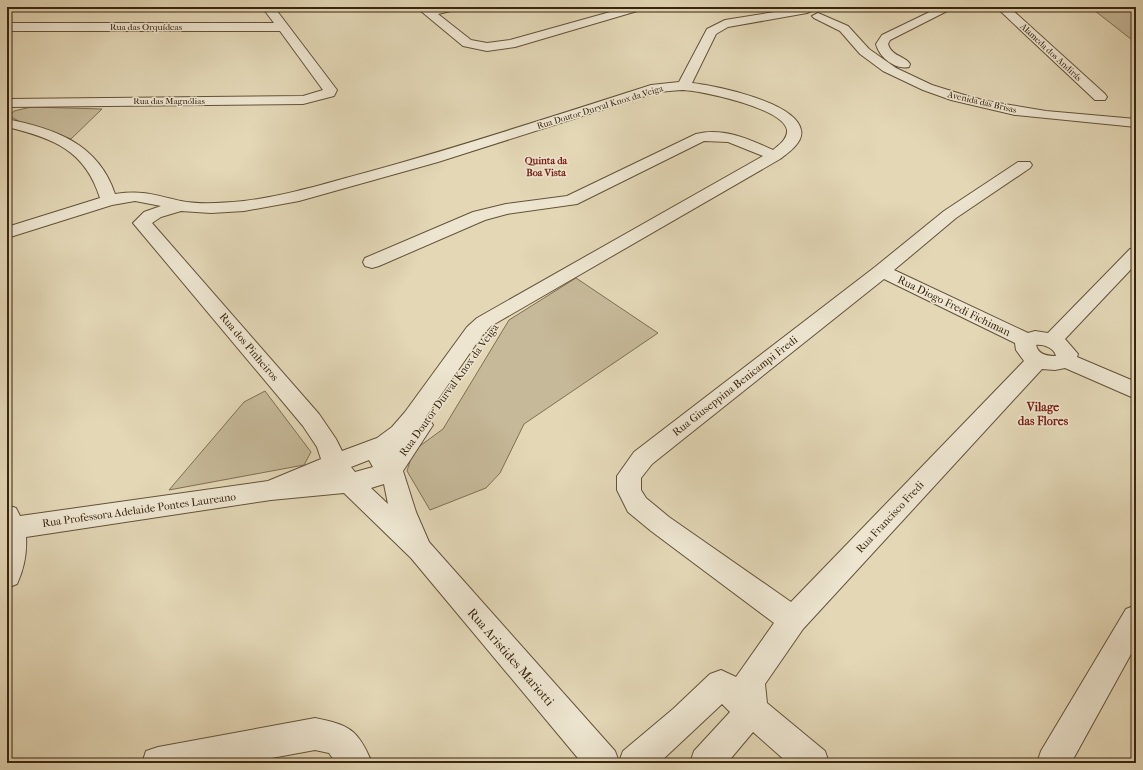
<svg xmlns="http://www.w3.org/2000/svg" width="1143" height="770" viewBox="0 0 1143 770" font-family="'IM FELL French Canon',serif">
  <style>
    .green { fill: #c6b999; stroke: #7f6f54 }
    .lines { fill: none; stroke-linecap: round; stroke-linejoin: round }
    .minor-casing { stroke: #635238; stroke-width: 2 }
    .minor { fill: #ede5d0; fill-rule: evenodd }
    .labels { text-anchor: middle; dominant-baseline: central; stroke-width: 3; stroke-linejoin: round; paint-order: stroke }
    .far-street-label { font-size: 9px; fill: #38250e; stroke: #ede5d0 }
    .far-neighbourhood-label { font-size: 10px; font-weight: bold; fill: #7a1f14; stroke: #ede5d0 }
    .street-label { font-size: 11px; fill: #38250e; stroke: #ede5d0 }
    .neighbourhood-label { font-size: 12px; font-weight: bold; fill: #7a1f14; stroke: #ede5d0 }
    .near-street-label { font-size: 13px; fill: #38250e; stroke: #ede5d0 }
  </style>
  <rect width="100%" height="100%" fill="#e3d7b6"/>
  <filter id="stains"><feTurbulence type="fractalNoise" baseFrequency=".005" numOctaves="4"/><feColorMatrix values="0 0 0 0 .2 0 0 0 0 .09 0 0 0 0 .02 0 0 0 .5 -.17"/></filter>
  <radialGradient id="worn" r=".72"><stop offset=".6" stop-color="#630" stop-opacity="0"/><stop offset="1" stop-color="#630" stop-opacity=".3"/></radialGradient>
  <!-- green -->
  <path class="green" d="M1090,7H1136V43Z
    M31,107L102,109L71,139L20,122L10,116L14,111Z
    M576,278L658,333L524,424L500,473L486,488L430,510L407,471L413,451L443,429L509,320Z
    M265,391L311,452L304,465L169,490L244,402Z"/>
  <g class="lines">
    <!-- minor casing -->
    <g class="minor-casing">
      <path id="minor" d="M262,7H274L337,90L334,96L303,104L7,107V99L303,96L323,90L280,31H7V23H274Z
        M416,7H429L432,9L441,7H461L459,9L438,14L471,40L487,43L510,40L628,7H646L644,9L515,47L487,51L463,46Z
        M805,7L811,8L813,10L807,13L728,27L716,34L692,83C717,86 796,102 801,130C804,142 788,153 780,159L491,326L481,337L425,418L429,419L433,425L403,471L416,512L429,542L615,751L619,762L623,751L673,709L710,674L721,670L736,677L774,623L651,531L628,512L617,490V476L634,452L875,267L944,211L1018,162H1030L1032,165L1030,168L956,218L894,270L1028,333L1035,331L1048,333L1130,249L1136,248V264L1065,339L1078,354L1077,357L1136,382V399L1065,368L1055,370L1042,369L803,629L765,684L767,703L825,751L829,763H788L753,732L727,763H690L694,751L730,712L722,704L659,763H582L411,558L344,493L271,500L26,537C27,553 24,569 17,584L7,588V505L16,508L20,516L268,481L321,459L317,447L303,426L133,223L144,212L161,206L135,201L112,205L7,238V227L100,198C85,150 53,138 7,127V119C55,129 98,143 115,194C145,190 153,195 181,201C200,205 224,203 244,201C286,196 327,183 368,172C463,146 557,115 651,85L679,82L707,29L725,20ZM681,90C700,90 783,108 787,130C788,139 779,145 773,150C749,139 723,127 696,134L567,196L506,204L473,212L365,258L363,262L365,266L372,268L379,266L485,220L507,214L577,204L704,141L728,142L763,156L477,318L467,327L405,412L392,427L377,438L342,451L336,439L319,414L152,223L161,217L181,211L211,213L244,211L299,201L438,162L658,92ZM884,279L1015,343L1016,350L1024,361L791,602L669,517L646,498L641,490V478L652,464ZM1036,345C1044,344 1054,348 1056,356C1048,356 1038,355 1036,345ZM369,460L373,467L355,472L351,467ZM384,484L388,504L371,488Z
        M940,7H955L890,40L888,44C892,57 904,55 910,64L909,67C895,70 879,57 876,44L882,35Z
        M996,7H1009L1105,94L1107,97L1105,100H1095Z
        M818,13L848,26L869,49L896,68L932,85L961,94L986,101L1046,111L1136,119V127L1015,115L951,100L923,90L883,71L860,54L840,31L814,18L812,16Z
        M1136,605V645L1071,763H1037L1041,751L1126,609Z
        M315,718C349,725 358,729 372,763H336L329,753L315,750L245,763H142L146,751L158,747Z"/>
    </g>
    <!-- minor -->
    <use href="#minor" class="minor"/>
  </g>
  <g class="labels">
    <!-- far-street labels -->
    <g class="far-street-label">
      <text x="146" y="27">Rua das Orquídeas</text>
      <text transform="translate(1051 52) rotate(43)">Alameda dos Andirás</text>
      <text x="169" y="101">Rua das Magnólias</text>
      <text transform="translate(982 102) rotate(13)">Avenida das Brisas</text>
      <text transform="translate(600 107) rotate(-17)">Rua Doutor Durval Knox da Veiga</text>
    </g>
    <!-- far-neighbourhood labels -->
    <g class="far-neighbourhood-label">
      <text x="546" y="161">Quinta da<tspan x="546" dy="12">Boa Vista</tspan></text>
    </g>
    <!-- street labels -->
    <g class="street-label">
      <text transform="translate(954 306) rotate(26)">Rua Diogo Fredi Fichiman</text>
      <text transform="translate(249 347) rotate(50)">Rua dos Pinheiros</text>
      <text transform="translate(735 386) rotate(-38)">Rua Giuseppina Benicampi Fredi</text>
      <text transform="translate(449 390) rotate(-54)">Rua Doutor Durval Knox da Veiga</text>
      <text transform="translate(139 510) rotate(-8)">Rua Professora Adelaide Pontes Laureano</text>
      <text transform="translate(890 517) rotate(-47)">Rua Francisco Fredi</text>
    </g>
    <!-- neighbourhood labels -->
    <g class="neighbourhood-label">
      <text x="1043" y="407">Vilage<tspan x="1043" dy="14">das Flores</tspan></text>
    </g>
    <!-- near-street labels -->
    <g class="near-street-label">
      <text transform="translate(511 657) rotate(49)">Rua Aristides Mariotti</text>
    </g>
  </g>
  <!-- margin -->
  <rect width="1143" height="770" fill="none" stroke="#e3d7b6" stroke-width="24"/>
  <rect x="8" y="8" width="1127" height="754" fill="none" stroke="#38250e" stroke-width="2"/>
  <rect x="12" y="12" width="1119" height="746" fill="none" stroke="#38250e"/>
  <rect width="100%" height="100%" filter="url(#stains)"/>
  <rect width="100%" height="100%" fill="url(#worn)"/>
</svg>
